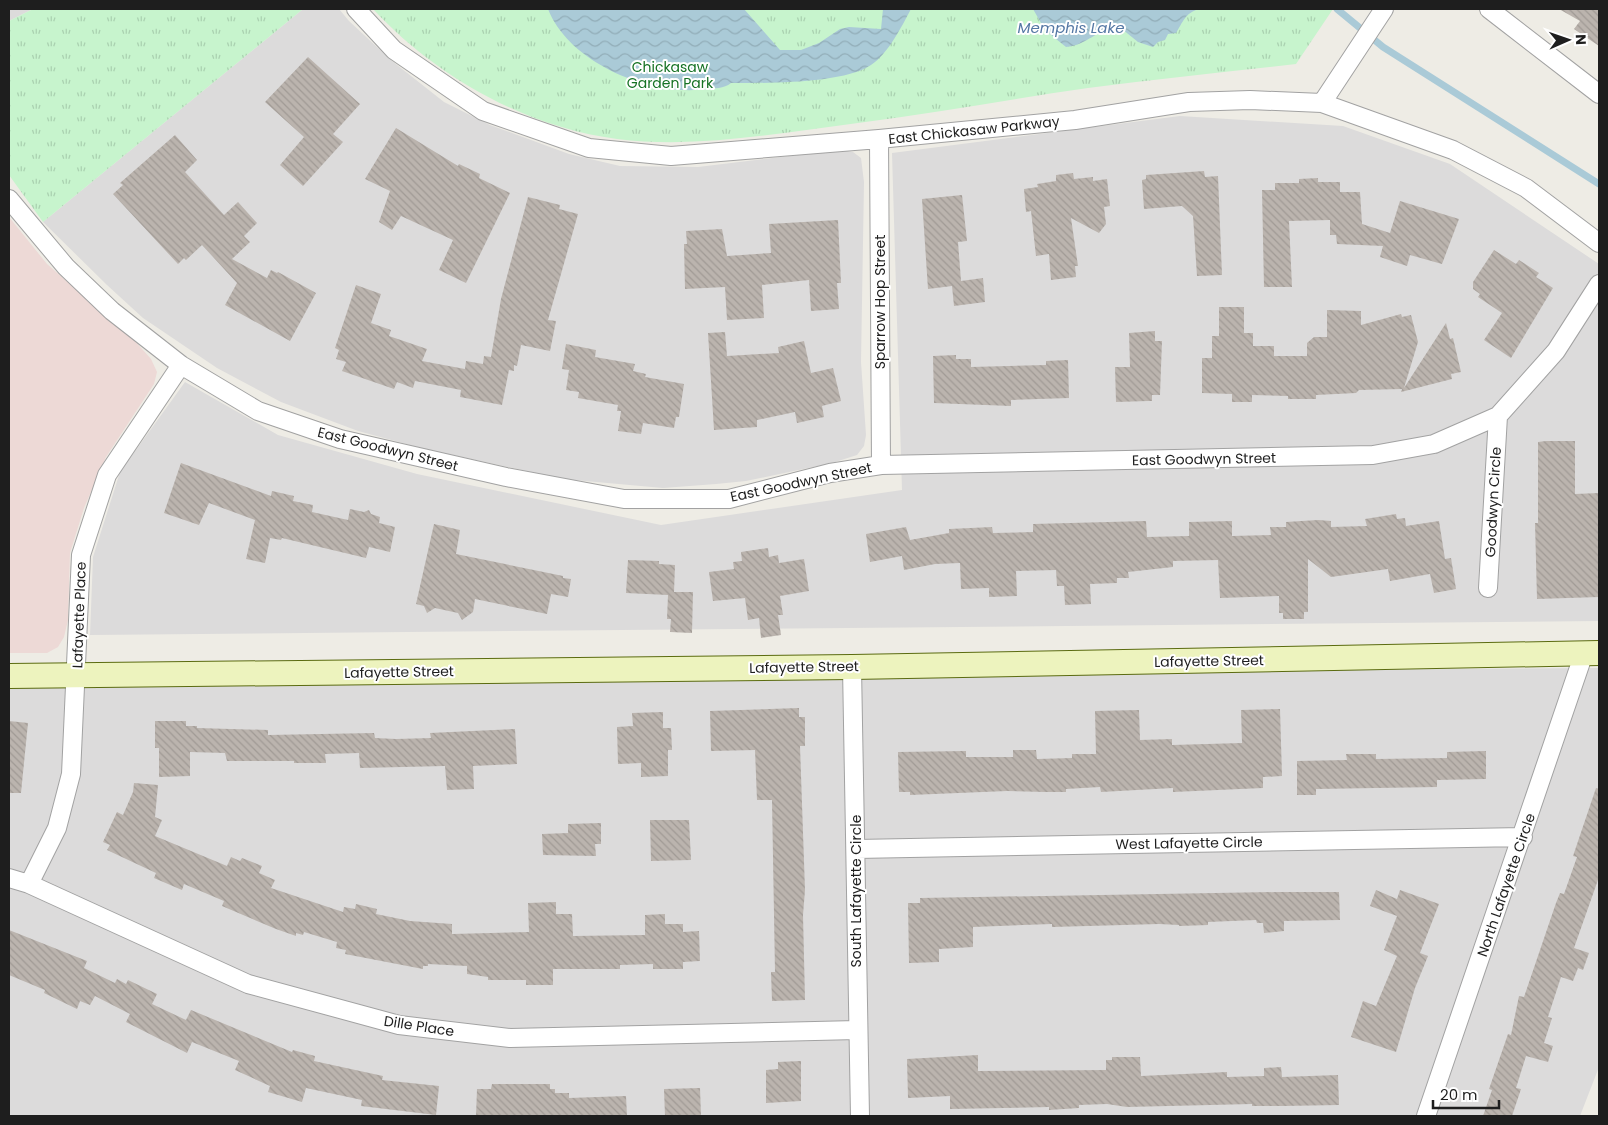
<svg xmlns="http://www.w3.org/2000/svg" width="1608" height="1125" viewBox="0 0 1608 1125" font-family="Poppins,sans-serif">
  <style>
    .residential { fill: #dcdbdb }
    .commercial { fill: #edd9d6 }
    .park { fill: url(#park-tufts) }
    .water { fill: url(#water-waves) }
    .lines { fill: none; stroke-linecap: round; stroke-linejoin: round }
    .stream { stroke: #aacad7; stroke-width: 7 }
    .building { fill: url(#building-back-hatch) }
    .street-casing { stroke: #a2a2a2; stroke-width: 20 }
    .secondary-casing { stroke: #5b6b10; stroke-width: 26 }
    .street { stroke: #fff; stroke-width: 18 }
    .secondary { stroke: #edf3be; stroke-width: 24 }
    .labels { text-anchor: middle; dominant-baseline: central; stroke-width: 4; stroke-linejoin: round; paint-order: stroke }
    .park-label { font-size: 14px; fill: #167224; stroke: #fff }
    .street-label { font-size: 14px; fill: #1e1e1e; stroke: #fff }
    .water-label { font-size: 15px; font-style: italic; fill: #5477a4; stroke: #fff }
  </style>
  <defs>
    <pattern id="park-tufts" width="24" height="20" patternUnits="userSpaceOnUse" patternTransform="scale(1.25)"><rect width="24" height="20" fill="#c7f4cd"/><path d="M3 7l-1-3M5 7V3M7 7l1-3M15 17l-1-3M17 17v-4M19 17l1-3" fill="none" stroke="#aad1b0"/></pattern>
    <pattern id="water-waves" width="16" height="10" patternUnits="userSpaceOnUse" patternTransform="scale(1.25)"><rect width="16" height="10" fill="#aacad7"/><path d="M0 5q4-4 8 0t8 0" fill="none" stroke="#92adb8"/></pattern>
    <pattern id="building-back-hatch" width="6" height="6" patternUnits="userSpaceOnUse" patternTransform="scale(1.25)"><rect width="6" height="6" fill="#bbb4ae"/><path d="M-1 5l2 2M0 0l6 6M5-1l2 2" fill="none" stroke="#a09a95"/></pattern>
  </defs>
  <rect width="100%" height="100%" fill="#eeece5"/>
  <!-- residential -->
  <path class="residential" d="M9,9H33L9,21Z
    M303,9H339L349,21L392,61L444,102L490,125L569,154L620,166L698,167L840,150L853,152L861,158L864,182L861,362L866,435L864,446L857,455L832,463L746,481L716,484L663,488L563,479L421,448L358,431L281,402L217,368L143,318L107,285L43,222Z
    M1180,116L1343,126L1450,164L1599,264V621L90,635L93,557L120,472L185,382L278,435L417,474L661,525L902,490L892,153Z
    M1599,668V1067L1580,1116H9V679Z"/>
  <!-- commercial -->
  <path class="commercial" d="M9,217L47,264L134,340L151,359L157,372L154,384L106,457L84,508L70,553L68,620L64,637L58,647L47,653H9Z"/>
  <!-- park -->
  <path class="park" d="M33,9H303L43,222L9,175V21Z
    M373,9H1333L1296,64C1227,72 1157,79 1088,88C1011,99 935,113 858,123C779,133 697,149 617,139C525,127 435,76 373,9Z"/>
  <!-- water -->
  <path class="water" d="M548,9H744L780,50H801L819,43L840,29L849,27L881,29L883,9H911C902,26 888,54 871,65C843,84 765,83 731,83C724,89 714,88 706,89C651,97 569,63 548,9Z
    M1033,9H1199C1185,13 1183,22 1176,33L1168,34L1165,40L1158,42L1153,47L1138,42L1117,25C1097,30 1087,45 1066,47L1045,30Z"/>
  <g class="lines">
    <!-- stream -->
    <path class="stream" d="M1337,9L1383,47L1599,184"/>
  </g>
  <!-- building -->
  <path class="building" d="M1559,9H1599V46L1574,29L1580,21Z
    M308,57L360,104L333,134L343,142L303,186L280,165L304,137L265,102Z
    M396,128L458,166L459,164L480,174L479,178L510,193L466,283L439,270L453,240L401,216L392,230L379,222L390,191L365,179Z
    M175,135L197,160L185,172L224,215L238,202L257,223L244,236L250,242L232,259L267,278L271,270L277,273L278,272L316,293L290,341L225,305L237,283L202,245L186,260L184,258L178,264L113,194L123,185L120,183Z
    M1204,171L1205,177L1218,176L1222,275L1197,276L1193,216L1182,206L1144,209L1142,180L1146,179V175Z
    M1073,173L1074,179L1093,177V181L1107,179L1110,206L1104,207L1106,224L1099,233L1071,218L1078,266H1075L1076,277L1051,280L1049,254L1036,256L1031,211L1026,212L1024,189L1038,187L1037,184L1056,181V175Z
    M1318,178V182H1340V192H1360L1362,224L1390,233L1400,201L1459,219L1442,264L1410,255L1407,266L1380,257L1383,246L1337,244L1336,235H1330V220L1289,221L1292,287H1264L1262,190H1275V183H1299V179Z
    M962,195L967,241L958,242L961,281L983,278L985,302L954,306L952,286L928,289L922,199Z
    M528,197L560,205L559,209L578,214L548,320L556,321L550,351L521,345L517,366L514,365V371L509,370L502,405L460,397L461,390L415,381L413,388L397,382L394,389L342,371L346,362L336,359L339,350L335,348L356,285L381,294L371,323L391,330L389,336L427,349L422,361L465,369L466,361L483,364L484,356L491,357L501,299Z
    M838,220L841,283H837L839,309L811,311L809,280L762,285L764,318L727,320L725,287L685,289L684,244H687L686,231L722,229L727,256L771,253L769,224Z
    M1494,250L1516,264L1519,260L1539,273L1536,277L1553,288L1511,358L1484,340L1502,313L1478,297L1480,294L1473,289V282Z
    M1219,307H1244V333H1253V346H1274V356H1307V343L1314,337H1327V310L1361,311V325L1401,314L1402,317L1411,315L1418,342L1404,388L1446,323L1450,339L1453,338L1461,372L1451,374L1452,379L1401,392L1402,389L1359,390L1356,393L1316,395V399H1288V396L1252,395V402H1232V394L1202,393V358H1212V336H1219Z
    M1155,331V341H1162L1160,395H1152V401H1148L1116,402L1115,367H1130L1129,333Z
    M725,332L727,356L779,353L778,347L804,341L811,373L833,368L841,401L822,406L824,417L797,423L795,412L757,420V427L714,430L708,333Z
    M566,344L596,350L595,357L635,364L633,371L646,374L645,377L684,384L679,417H676L674,428L643,423L641,434L618,431L621,411H617L618,405L578,398L579,392L566,390L569,370L562,369Z
    M956,355V359H971V367L1046,365V361L1068,360L1069,398L1011,400V406L934,403L933,356Z
    M1546,441H1575V494L1599,493V597L1537,599L1535,523H1538V442Z
    M181,463L271,496L272,491L294,496L293,501L313,505L312,512L348,520L350,509L364,512L369,510L371,514L380,517L379,523L395,527L390,552L369,547L366,558L282,538L281,540L270,538L265,563L246,559L255,520L209,503L199,525L164,513Z
    M1396,514L1397,519L1405,518L1406,526L1439,521L1445,559L1451,558L1456,589L1434,593L1430,574L1390,581L1388,569L1331,577L1308,559V612H1304V619H1283V613H1279V596L1220,598L1218,560L1173,561V567L1128,572L1129,578H1117V583L1090,584L1091,604L1065,605L1064,586H1057L1056,570L1016,571L1017,596L989,597V588L961,589L960,563L935,564L904,570L902,556L870,562L866,534L906,527L910,540L949,533V529L992,527L993,533L1033,532V524L1146,521L1147,537L1189,536V522L1232,521V536L1271,535L1270,527H1286V522L1318,520L1331,521V527L1367,526L1365,519Z
    M434,524L460,530L456,554L563,576V578L571,579L568,597L551,594L547,614L475,599L473,612L462,620L458,613L435,608L427,613L424,606L416,604Z
    M768,548L769,557L778,555L779,563L804,559L809,591L780,596L783,615H778L781,635L761,638L759,618L748,620L745,598L713,601L709,572L734,569L733,562L742,561L741,552Z
    M628,560L659,561V564L675,565L674,592H693L692,633L670,632L671,619H667L668,595L626,593Z
    M799,708V717H805V746H800L805,890L803,915L805,1000L772,1001L771,972H775L772,800H757L755,750L711,751L710,711Z
    M1280,709L1282,776L1263,777V788L1173,792V788L1101,792L1100,787L1066,789V792H1045L1007,791L910,795V792H899L898,752L966,751V757H1013V750H1036L1037,759L1072,758V754H1096L1095,711L1139,710L1140,740L1172,739V745L1242,743L1241,710Z
    M663,712V728H671L672,750H668V776L641,777V763L618,764L617,727L633,726L632,713Z
    M9,721L28,723L21,793H9Z
    M155,721H186V726H197V728L268,730V735L374,733L375,738L396,739L431,738L430,733L515,729L517,764L473,766L474,789L447,790L445,766L360,768L359,753L325,754L326,763H294V761H227L225,753L190,752V776L159,777V748H155Z
    M1486,751V779L1437,780V787L1316,789V795H1297V761L1347,760L1346,754H1376V759L1447,758V752Z
    M134,783L158,785L155,817L162,820L155,836L227,866L231,857L240,861L242,858L262,866L259,873L275,880L271,888L343,912L344,907L355,909L356,904L377,909L376,914L410,921L452,924V934L529,932L528,903L556,902V914H572L573,936L645,935V915L665,914V924H683V932L699,931L700,961L683,962V969H653V964L620,965V969H553V985H526V980H488V977L467,974V966L428,964V966H423V969L345,954L346,950L336,948L337,942L304,932L303,935L296,933V936L276,929L222,906L224,901L184,884L182,890L154,878L156,873L107,850L110,845L103,842L117,812L123,815L133,792Z
    M1596,788L1599,789V877L1574,948L1589,953L1583,970L1578,968L1573,981L1561,977L1548,1017L1552,1018L1544,1043L1553,1046L1548,1062L1526,1056L1516,1088L1521,1089L1512,1116H1483L1492,1090L1489,1089L1508,1034L1511,1035L1519,996L1524,997L1556,903L1560,893L1564,894L1577,857L1573,856Z
    M650,820H689L691,860L651,861Z
    M601,823V844H595L596,856L543,855L542,834L568,833V824Z
    M1376,890L1397,899L1400,890L1439,904L1420,953L1428,956L1415,988L1396,1052L1351,1037L1363,1001L1376,1006L1397,956L1384,950L1397,916L1370,906Z
    M1278,892H1339L1340,920L1284,921V931L1264,933L1263,923H1257L1256,920L1208,922V925L1179,926V925L1159,924L1052,927V924L973,927V947L939,949V962L909,963L908,903H920V898Z
    M9,930L87,961L84,968L115,983L117,979L126,984L128,980L157,994L152,1004L186,1020L191,1010L292,1052L293,1050L315,1056L314,1061L383,1076L382,1080L439,1086L436,1115L361,1106L362,1100L306,1088L302,1102L268,1092L270,1086L235,1070L239,1061L192,1042L187,1053L126,1022L130,1014L95,996L90,1005L80,1001L77,1009L44,993L45,990L9,975Z
    M978,1055V1071L1106,1070V1060H1112V1057H1140L1141,1076L1227,1072V1077L1264,1076V1068L1281,1067L1282,1077L1338,1075L1339,1105L1283,1106H1252V1104L1127,1107L1107,1104L1079,1105V1108L1049,1110V1107L950,1109V1096L908,1098L907,1059Z
    M801,1061V1101L766,1103V1070L778,1069V1062Z
    M492,1084H550V1089H555V1093H569V1098L626,1096L627,1116H476L477,1089H491Z
    M700,1088L701,1116H665L664,1089Z"/>
  <g class="lines">
    <!-- street casing -->
    <g class="street-casing">
      <path id="street" d="M356,9L394,50L483,111L589,148L671,156L879,139L1075,120L1189,102L1250,100L1322,103L1453,150L1526,188L1599,243
        M1489,9L1599,94
        M1322,103L1384,9
        M879,139L881,465
        M9,199L66,267L112,311L181,365L258,411L340,439L506,477L624,499H729L830,473L881,465L1373,455L1434,444L1498,416L1556,351L1599,284
        M1488,588L1498,416
        M852,667L860,1116
        M856,849L1523,837
        M9,878L29,884L248,984L399,1025L510,1038L857,1030
        M29,884L57,828L71,774L81,555L107,475L181,365
        M1426,1116L1584,653"/>
    </g>
    <!-- secondary casing -->
    <g class="secondary-casing">
      <path id="secondary" d="M9,676L852,667L1599,653"/>
    </g>
    <!-- street -->
    <use href="#street" class="street"/>
    <!-- secondary -->
    <use href="#secondary" class="secondary"/>
  </g>
  <g class="labels">
    <!-- park labels -->
    <g class="park-label">
      <text x="670" y="67">Chickasaw<tspan x="670" dy="16">Garden Park</tspan></text>
    </g>
    <!-- street labels -->
    <g class="street-label">
      <text transform="translate(974 130) rotate(-6)">East Chickasaw Parkway</text>
      <text transform="translate(880 302) rotate(-90)">Sparrow Hop Street</text>
      <text transform="translate(388 449) rotate(14)">East Goodwyn Street</text>
      <text transform="translate(1204 459) rotate(-1)">East Goodwyn Street</text>
      <text transform="translate(801 482) rotate(-12)">East Goodwyn Street</text>
      <text transform="translate(1493 502) rotate(-87)">Goodwyn Circle</text>
      <text transform="translate(79 615) rotate(-88)">Lafayette Place</text>
      <text transform="translate(1209 661) rotate(-1)">Lafayette Street</text>
      <text transform="translate(804 667) rotate(-1)">Lafayette Street</text>
      <text transform="translate(399 672) rotate(-1)">Lafayette Street</text>
      <text transform="translate(1189 843) rotate(-1)">West Lafayette Circle</text>
      <text transform="translate(1506 885) rotate(-71)">North Lafayette Circle</text>
      <text transform="translate(856 891) rotate(-90)">South Lafayette Circle</text>
      <text transform="translate(419 1026) rotate(9)">Dille Place</text>
    </g>
    <!-- water labels -->
    <g class="water-label">
      <text x="1071" y="27">Memphis Lake</text>
    </g>
  </g>
  <!-- border -->
  <rect width="1608" height="1125" fill="none" stroke="#1e1e1e" stroke-width="20"/>
  <!-- north arrow -->
  <g transform="translate(1568 40) rotate(88)" stroke="#ffffff" stroke-width="4" paint-order="stroke">
  <path d="M0-4L9 19L0 12L-9 19Z" fill="#1e1e1e"/>
  <text y="-8" font-size="14" font-weight="bold" text-anchor="middle" fill="#1e1e1e">N</text>
  </g>
  <!-- scale -->
  <path d="M1433 1100v8h66v-8" fill="none" stroke="#1e1e1e" stroke-width="2.5"/>
  <text x="1440" y="1100" font-size="15" fill="#1e1e1e" stroke="#ffffff" stroke-width="4" paint-order="stroke">20 m</text>
</svg>
